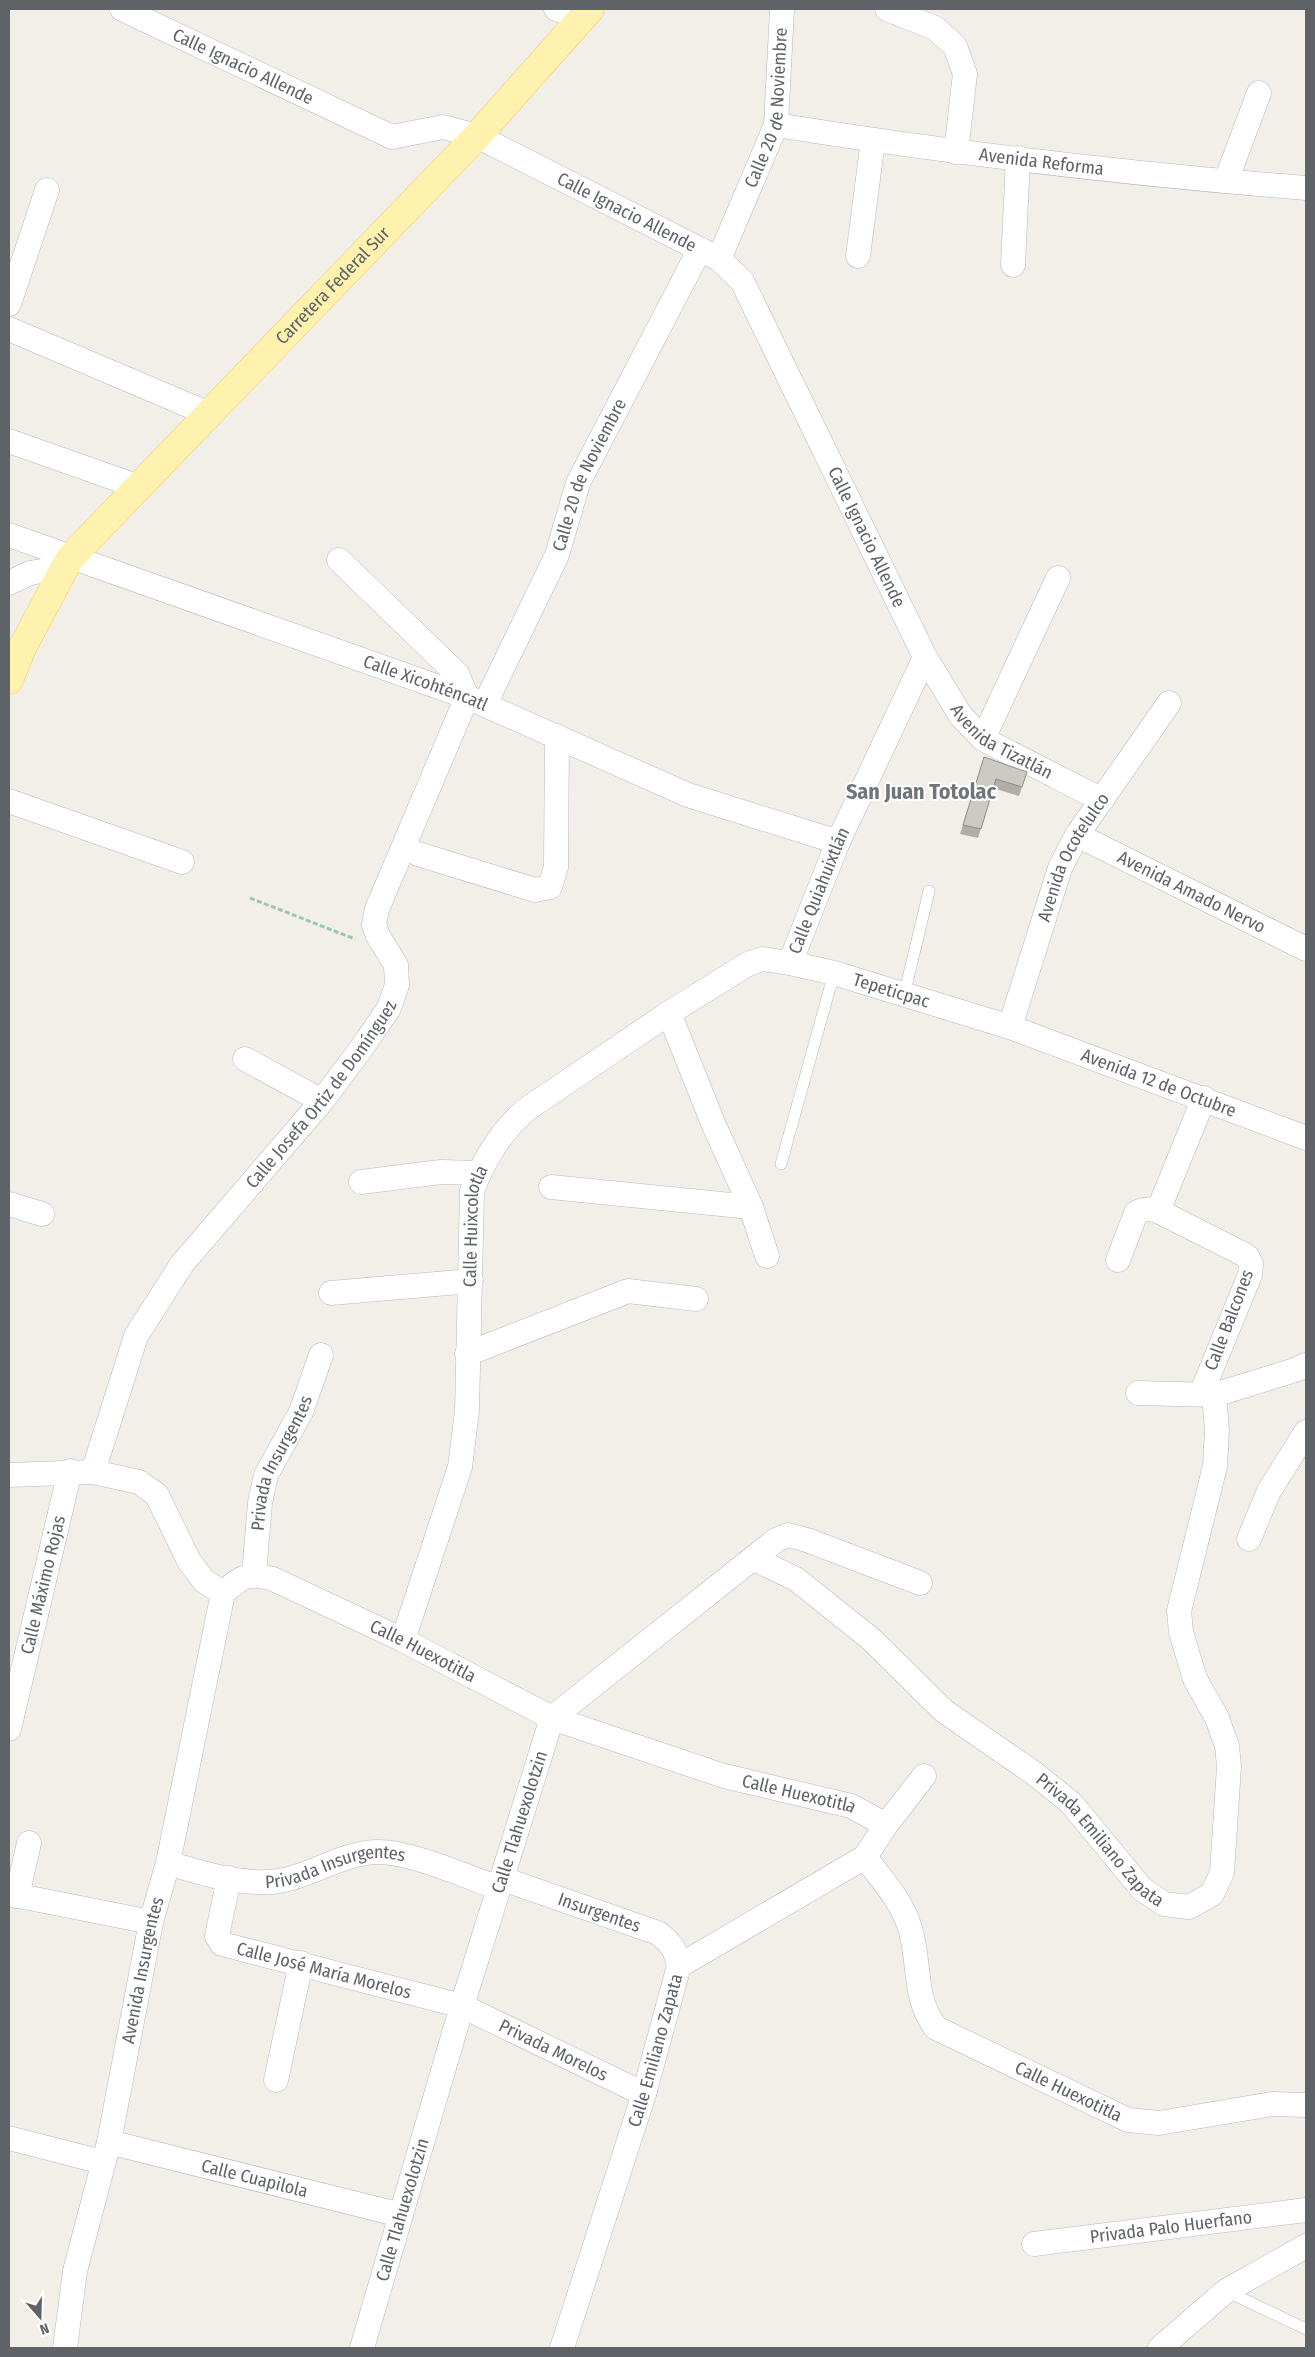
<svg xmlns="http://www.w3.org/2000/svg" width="1315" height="2357" viewBox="0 0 1315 2357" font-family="'Fira Sans Condensed',sans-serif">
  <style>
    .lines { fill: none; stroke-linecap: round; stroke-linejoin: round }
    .service-casing { stroke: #b5b8bc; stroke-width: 12 }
    .minor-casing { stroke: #b5b8bc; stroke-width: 25 }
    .primary-casing { stroke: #f2c960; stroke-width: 29 }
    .path { stroke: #9cc7a9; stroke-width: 3; stroke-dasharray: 5 2.5; stroke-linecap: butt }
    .service { stroke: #fff; stroke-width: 11 }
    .minor { stroke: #fff; stroke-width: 24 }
    .primary { stroke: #fff2af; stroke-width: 28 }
    .wall { fill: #afaea9 }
    .building { fill: #cccac5; stroke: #8f8d8a }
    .labels { text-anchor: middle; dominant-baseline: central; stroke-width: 4; stroke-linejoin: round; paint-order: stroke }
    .street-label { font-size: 18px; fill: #5f6368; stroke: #fff }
    .district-label { font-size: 22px; font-weight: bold; fill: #70757a; stroke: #fff }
  </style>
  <rect width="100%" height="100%" fill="#f1efe8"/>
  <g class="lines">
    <!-- service casing -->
    <g class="service-casing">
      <path id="service" d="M904,995L929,891
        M781,1164L834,973
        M1226,2291L1306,2329"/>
    </g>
    <!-- minor casing -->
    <g class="minor-casing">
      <g id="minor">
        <path id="s1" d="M122,9L392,137L443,127L477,136L719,259L742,281L925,657L961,716L983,739L1102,800"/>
        <path d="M556,9L582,18"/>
        <path d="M887,9L935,28L955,46L965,74L956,152"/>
        <path id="s2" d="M776,125C952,153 1129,174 1306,188"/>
        <path d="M1226,181L1259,93"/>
        <path d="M858,256L873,140"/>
        <path id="s3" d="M719,259L776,125L782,9"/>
        <path d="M1013,265L1018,158"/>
        <path d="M9,304L47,190"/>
        <path d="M9,329L209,414"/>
        <path d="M9,441L139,487"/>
        <path id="s4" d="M9,535L467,697L688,795L838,842"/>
        <path d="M9,583L30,573L65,567"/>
        <path id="s5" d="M485,704L557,555L578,483L700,249"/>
        <path d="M983,739L1058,578"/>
        <path d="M9,801L182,862"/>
        <path id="s6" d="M1077,835L1306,949"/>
        <path d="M418,854L535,890L550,887L556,867L557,736"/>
        <path id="s7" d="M790,963L838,842L925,657"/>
        <path d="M669,1013L713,1123L751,1207L767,1256"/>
        <path id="s8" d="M1010,1027L1060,868L1077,835L1169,703"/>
        <path d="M245,1059L322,1101"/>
        <path d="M361,1182L441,1172L479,1173"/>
        <path d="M551,1187L751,1207"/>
        <path d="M9,1204L42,1214"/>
        <path d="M1158,1211L1204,1098"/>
        <path d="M1118,1260L1136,1213C1144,1208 1150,1209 1158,1211L1247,1256L1251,1264L1250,1275L1201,1394"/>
        <path d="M331,1293L471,1281"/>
        <path d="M467,1354L628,1291L696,1299"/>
        <path d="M1138,1393L1214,1395L1295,1370L1306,1365"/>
        <path id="s9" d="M93,1472L136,1336L182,1264L322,1101L361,1049L389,1008L397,985L396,965L378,936L374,925L377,909L467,697L457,674L339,560"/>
        <path d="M9,1475L93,1472L139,1482L157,1495L189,1561L204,1581L223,1593"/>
        <path d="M1249,1539L1269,1491L1306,1432"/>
        <path id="s10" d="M754,1559L796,1579L871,1639L944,1711L1035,1774L1071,1803L1142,1889L1164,1904L1189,1907L1212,1894L1222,1873L1229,1766L1227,1746L1217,1718L1195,1679L1181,1632L1179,1611L1215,1466L1217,1430L1214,1395"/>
        <path id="s11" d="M254,1574L260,1503L266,1475L301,1412L321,1355"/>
        <path id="s12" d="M223,1593C243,1576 247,1572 273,1579L403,1640L552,1718L724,1776L851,1806L886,1825"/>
        <path id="s13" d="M403,1640L460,1467L467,1411L472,1191C484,1159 501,1131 527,1109L669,1013L748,964L763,959L790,963L834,973L1010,1027L1306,1138"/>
        <path id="s14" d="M9,1729L70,1471"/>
        <path id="s15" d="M865,1857C880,1878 901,1900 909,1925C921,1959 912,1998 936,2028L1128,2120L1159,2123L1272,2104L1306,2105"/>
        <path id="s16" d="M168,1863C201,1873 249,1888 284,1880C317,1873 344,1852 379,1852C411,1852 467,1877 499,1888"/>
        <path id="s17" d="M229,1878L217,1936L222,1944L462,2006L644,2094"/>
        <path id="s18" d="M503,1879L658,1933C671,1943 676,1950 679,1966"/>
        <path d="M9,1894L151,1922"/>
        <path d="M17,1896L29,1843"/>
        <path d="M276,2080L301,1963"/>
        <path d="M9,2138L102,2162"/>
        <path id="s19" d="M109,2142L401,2215"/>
        <path id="s20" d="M1034,2244L1306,2210"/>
        <path id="s21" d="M65,2348L75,2271L109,2142L151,1922L168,1863L223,1593"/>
        <path id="s22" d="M362,2348L462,2006L552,1718L776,1540L788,1535L807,1540L920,1583"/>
        <path id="s23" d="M562,2348L644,2094L679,1966L865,1857L886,1825L924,1776"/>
        <path d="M1160,2348L1226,2291L1306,2246"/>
      </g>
    </g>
    <!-- primary casing -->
    <g class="primary-casing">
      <g id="primary">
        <path id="s24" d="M9,680L22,648L70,558L477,136L590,9"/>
      </g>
    </g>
    <!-- path -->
    <path class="path" d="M250,898L355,939"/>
    <!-- service -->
    <use href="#service" class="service"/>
    <!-- minor -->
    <use href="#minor" class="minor"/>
    <!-- primary -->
    <use href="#primary" class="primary"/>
  </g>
  <!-- wall -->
  <path class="wall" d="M984,757L1022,787L1019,796L993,788L978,838L960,834Z"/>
  <!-- building -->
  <path class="building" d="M984,757L1027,772L1022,787L996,779L981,829L963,825Z"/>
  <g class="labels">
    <!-- street labels -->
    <g class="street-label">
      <text stroke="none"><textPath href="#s1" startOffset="134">Calle Ignacio Allende</textPath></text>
      <text stroke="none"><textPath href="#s3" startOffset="161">Calle 20 de Noviembre</textPath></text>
      <text stroke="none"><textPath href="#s2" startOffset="268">Avenida Reforma</textPath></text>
      <text stroke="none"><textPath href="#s1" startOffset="554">Calle Ignacio Allende</textPath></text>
      <text stroke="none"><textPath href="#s24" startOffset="515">Carretera Federal Sur</textPath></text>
      <text stroke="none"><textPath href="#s5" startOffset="252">Calle 20 de Noviembre</textPath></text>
      <text stroke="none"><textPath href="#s1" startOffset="974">Calle Ignacio Allende</textPath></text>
      <text stroke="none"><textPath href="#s4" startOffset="442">Calle Xicohténcatl</textPath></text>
      <text stroke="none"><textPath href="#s1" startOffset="1225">Avenida Tizatlán</textPath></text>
      <text stroke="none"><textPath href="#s8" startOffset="182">Avenida Ocotelulco</textPath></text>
      <text stroke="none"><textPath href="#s7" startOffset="78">Calle Quiahuixtlán</textPath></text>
      <text stroke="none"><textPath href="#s6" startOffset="128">Avenida Amado Nervo</textPath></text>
      <text stroke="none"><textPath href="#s13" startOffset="971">Tepeticpac</textPath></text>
      <text stroke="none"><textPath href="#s13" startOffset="1254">Avenida 12 de Octubre</textPath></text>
      <text stroke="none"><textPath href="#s9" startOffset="448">Calle Josefa Ortiz de Domínguez</textPath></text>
      <text stroke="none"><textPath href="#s13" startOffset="424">Calle Huixcolotla</textPath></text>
      <text transform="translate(1229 1320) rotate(-69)">Calle Balcones</text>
      <text stroke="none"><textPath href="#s11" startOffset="116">Privada Insurgentes</textPath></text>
      <text stroke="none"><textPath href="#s14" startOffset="148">Calle Máximo Rojas</textPath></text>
      <text stroke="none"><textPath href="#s12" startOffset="222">Calle Huexotitla</textPath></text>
      <text stroke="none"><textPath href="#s12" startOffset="626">Calle Huexotitla</textPath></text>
      <text stroke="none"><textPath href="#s22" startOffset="549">Calle Tlahuexolotzin</textPath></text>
      <text stroke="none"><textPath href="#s10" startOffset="449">Privada Emiliano Zapata</textPath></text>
      <text stroke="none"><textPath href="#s16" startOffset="172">Privada Insurgentes</textPath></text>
      <text stroke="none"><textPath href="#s18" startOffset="102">Insurgentes</textPath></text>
      <text stroke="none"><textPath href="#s17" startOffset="174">Calle José María Morelos</textPath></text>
      <text stroke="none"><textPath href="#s21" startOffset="386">Avenida Insurgentes</textPath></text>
      <text stroke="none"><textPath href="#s17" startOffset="418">Privada Morelos</textPath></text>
      <text stroke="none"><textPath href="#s23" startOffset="312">Calle Emiliano Zapata</textPath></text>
      <text stroke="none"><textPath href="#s15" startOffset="336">Calle Huexotitla</textPath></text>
      <text stroke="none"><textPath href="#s19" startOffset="150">Calle Cuapilola</textPath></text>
      <text stroke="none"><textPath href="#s22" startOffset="144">Calle Tlahuexolotzin</textPath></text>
      <text stroke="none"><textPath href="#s20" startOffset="138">Privada Palo Huerfano</textPath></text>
    </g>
    <!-- district labels -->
    <g class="district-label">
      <text x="921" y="791">San Juan Totolac</text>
    </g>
  </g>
  <!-- border -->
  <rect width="1315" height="2357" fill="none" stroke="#5f6368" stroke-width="20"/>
  <!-- north arrow -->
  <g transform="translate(40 2317) rotate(160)" stroke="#ffffff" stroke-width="4" paint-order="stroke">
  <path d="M0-4L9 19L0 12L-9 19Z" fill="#5f6368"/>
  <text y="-8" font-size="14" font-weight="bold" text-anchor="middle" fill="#5f6368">N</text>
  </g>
</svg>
